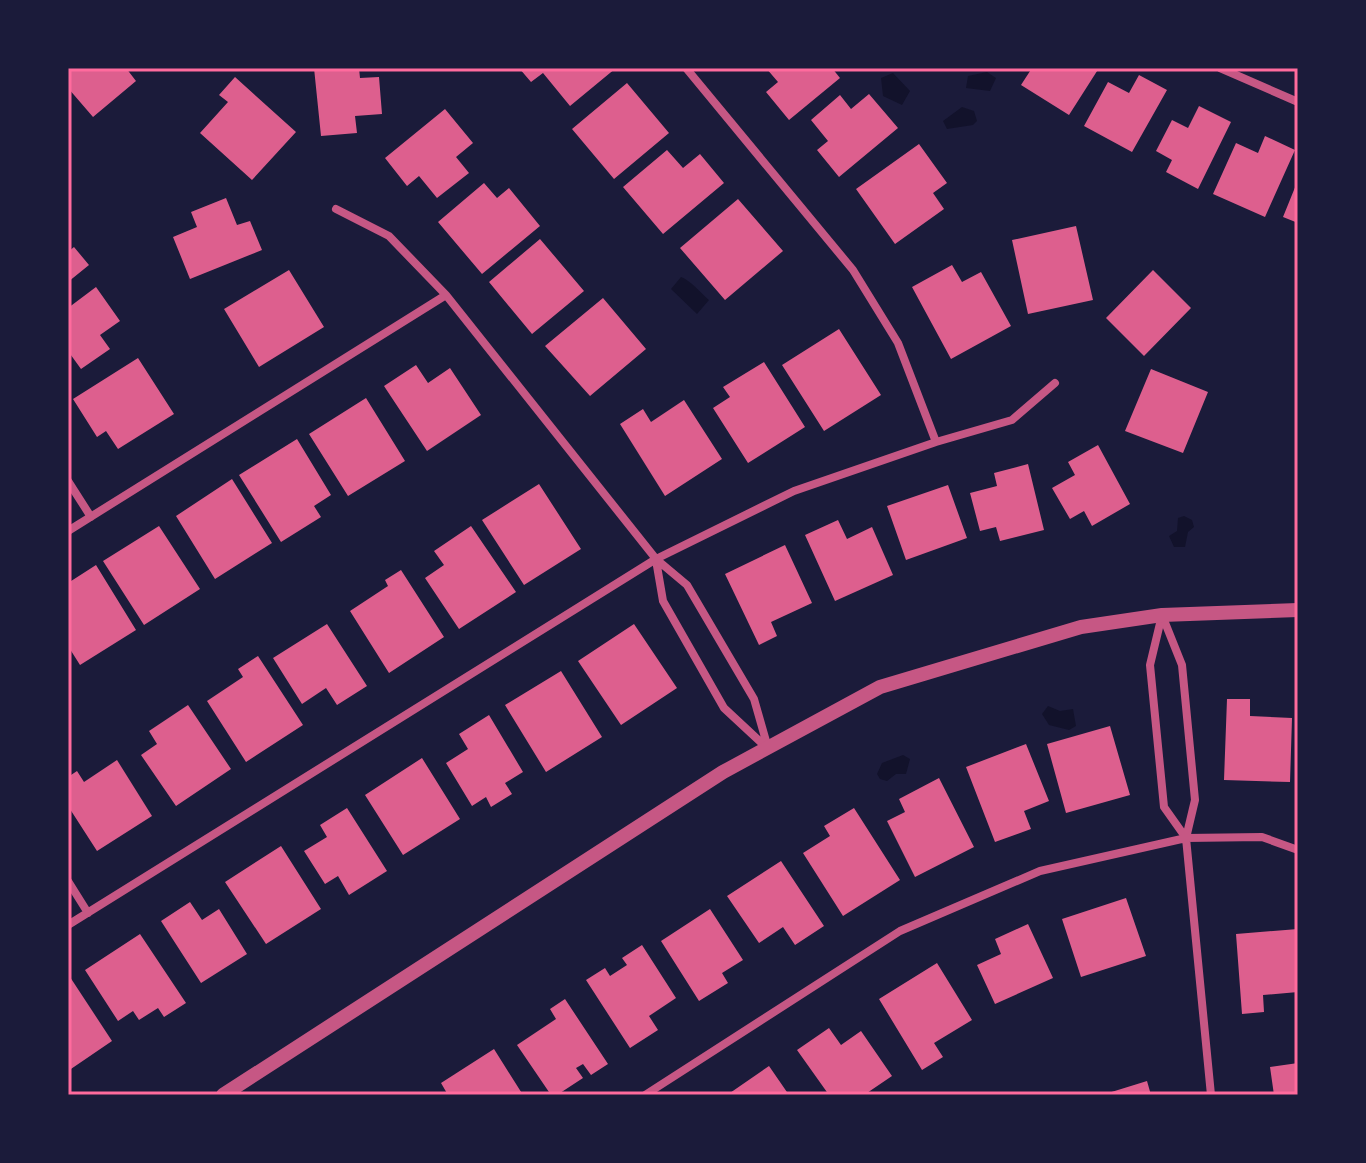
<svg xmlns="http://www.w3.org/2000/svg" width="1366" height="1163" viewBox="0 0 1366 1163" font-family="'Work Sans',sans-serif">
  <style>
    .water { fill: #12122b }
    .building { fill: #dd5f8e }
    .lines { fill: none; stroke-linecap: round; stroke-linejoin: round }
    .minor { stroke: #c65784; stroke-width: 8 }
    .tertiary { stroke: #c65784; stroke-width: 14 }
    .neatline { fill: none; stroke: #ff6b9d; stroke-width: 3 }
  </style>
  <rect width="100%" height="100%" fill="#1b1b3a"/>
  <!-- water -->
  <path class="water" d="M987,72L996,78L990,91L966,88L968,76Z
    M893,73L910,91L902,105L883,96L881,78Z
    M962,107L974,111L977,121L973,125L947,129L943,121Z
    M681,277C690,280 701,293 709,300L697,314L671,289Z
    M1184,516L1192,520L1194,527L1188,532L1185,547H1174L1169,536L1177,531L1178,518Z
    M1048,706L1060,711L1073,709L1076,726L1069,730L1049,725L1042,714Z
    M903,755L910,759L906,774H896L887,781L880,779L877,774L882,763Z"/>
  <!-- building -->
  <path class="building" d="M68,68H126L136,81L93,117L68,88Z
    M314,68H359L360,78L379,77L382,114L355,116L357,133L321,136Z
    M519,68H616L570,106L543,73L531,82Z
    M766,68H832L840,78L789,120L766,92L778,82Z
    M1032,68H1099L1069,115L1021,85Z
    M1139,75L1167,90L1132,152L1084,126L1108,82L1129,93Z
    M235,77L296,132L252,180L200,133L228,102L219,95Z
    M627,83L669,133L614,179L572,129Z
    M869,94L898,128L839,177L817,150L828,141L811,120L840,95L851,109Z
    M1199,106L1231,122L1198,189L1166,172L1172,160L1156,151L1172,120L1188,128Z
    M445,109L473,143L456,157L469,173L437,198L419,176L407,186L385,158Z
    M1265,136L1295,150L1265,217L1213,194L1236,143L1258,153Z
    M919,144L947,183L933,193L944,209L895,244L856,189Z
    M667,150L683,168L700,154L724,183L663,234L623,187Z
    M1298,180V223L1283,217Z
    M484,183L497,198L509,188L540,226L482,274L438,222Z
    M226,198L237,225L250,221L262,250L190,279L173,237L197,227L191,212Z
    M738,199L783,251L725,300L680,248Z
    M1076,226L1093,300L1028,314L1012,240Z
    M540,239L584,291L532,334L489,282Z
    M74,247L89,265L68,282V252Z
    M952,265L962,282L981,272L1011,326L951,359L912,287Z
    M289,270L324,327L259,367L224,309Z
    M1153,270L1191,308L1144,356L1106,318Z
    M96,287L120,321L100,335L110,349L81,369L68,351V308Z
    M603,298L646,349L590,396L545,346Z
    M839,329L881,395L824,431L782,365Z
    M138,358L174,414L118,449L106,431L97,437L73,399Z
    M764,362L805,427L748,463L713,408L730,397L723,387Z
    M416,365L428,383L450,368L481,415L427,451L384,386Z
    M1151,369L1208,392L1183,453L1125,431Z
    M366,398L405,461L348,496L309,434Z
    M684,400L722,459L665,496L620,424L643,409L651,422Z
    M297,439L331,495L314,506L321,517L281,542L239,475Z
    M1098,445L1130,504L1092,526L1084,511L1070,519L1052,488L1075,475L1068,462Z
    M1028,464L1044,530L1000,541L996,527L980,531L970,493L997,486L994,473Z
    M232,479L272,543L215,579L176,516Z
    M539,484L581,549L524,585L482,520Z
    M948,485L967,538L906,560L887,506Z
    M838,520L847,539L872,527L893,575L835,601L805,535Z
    M159,526L200,589L144,625L103,561Z
    M471,526L516,592L459,629L425,578L444,565L434,551Z
    M785,545L812,603L771,622L777,636L759,645L725,574Z
    M96,565L136,630L80,665L68,646V583Z
    M401,570L444,637L389,673L350,611L388,586L385,580Z
    M327,624L367,686L337,705L326,688L302,704L273,658Z
    M634,624L677,688L621,725L578,661Z
    M258,656L303,725L246,762L207,701L243,677L238,669Z
    M561,671L602,737L546,772L505,705Z
    M1227,699H1250V716L1292,718L1290,782L1224,780Z
    M188,705L231,769L176,806L141,755L157,744L149,731Z
    M489,715L523,772L505,783L512,794L491,807L486,797L472,806L446,763L468,749L459,734Z
    M1110,726L1130,795L1066,813L1047,744Z
    M1026,744L1049,801L1024,811L1031,829L995,842L966,767Z
    M422,758L460,819L403,855L365,795Z
    M117,760L152,816L97,851L68,806V777L77,771L84,782Z
    M939,778L974,847L915,877L887,821L905,812L899,799Z
    M347,808L387,871L349,895L338,876L325,884L304,851L327,837L320,825Z
    M854,808L900,880L843,916L803,853L830,836L824,826Z
    M281,846L321,909L266,944L225,882Z
    M781,861L824,926L795,945L783,927L759,943L727,896Z
    M1126,898L1146,956L1081,977L1062,919Z
    M190,902L202,920L219,909L247,954L201,983L161,921Z
    M710,909L743,960L722,973L728,983L699,1001L661,941Z
    M1028,924L1053,978L995,1004L977,965L1001,954L995,939Z
    M1298,929V992L1263,995L1264,1012L1242,1014L1236,934Z
    M140,934L186,1003L164,1017L158,1008L139,1020L133,1011L118,1021L85,970Z
    M642,945L676,998L649,1016L658,1030L630,1048L586,980L605,968L610,976L627,965L622,958Z
    M937,963L972,1020L934,1043L943,1057L922,1070L879,999Z
    M70,977L112,1041L68,1071V979Z
    M565,999L608,1064L591,1075L583,1064L576,1068L583,1078L557,1095H551L517,1045L556,1019L550,1009Z
    M829,1028L841,1045L861,1031L892,1076L864,1095H829L797,1050Z
    M494,1049L523,1095H448L441,1083Z
    M1298,1063V1095H1274L1270,1067Z
    M769,1066L789,1095H727Z
    M1147,1081L1151,1095H1105V1094Z"/>
  <g class="lines">
    <!-- minor -->
    <path class="minor" d="M686,68L853,270L898,343L936,442
      M1220,68L1298,102
      M336,209L389,236L446,295L656,559L687,585L754,699L768,748
      M68,481L91,517
      M68,531L446,295
      M656,560L663,601L724,708L766,747
      M1162,615L1182,665L1195,800L1186,838L1211,1095
      M1162,615L1150,665L1164,807L1186,838
      M68,881L88,913
      M68,925L656,559L794,491L936,442L1012,420L1055,383
      M645,1095L900,931L1040,871L1186,838L1262,837L1298,850"/>
    <!-- tertiary -->
    <path class="tertiary" d="M223,1095L723,772L880,687L1081,627L1162,615L1298,610"/>
  </g>
  <!-- border -->
  <rect width="1366" height="1163" fill="none" stroke="#1b1b3a" stroke-width="140"/>
  <rect x="70" y="70" width="1226" height="1023" class="neatline"/>
</svg>
